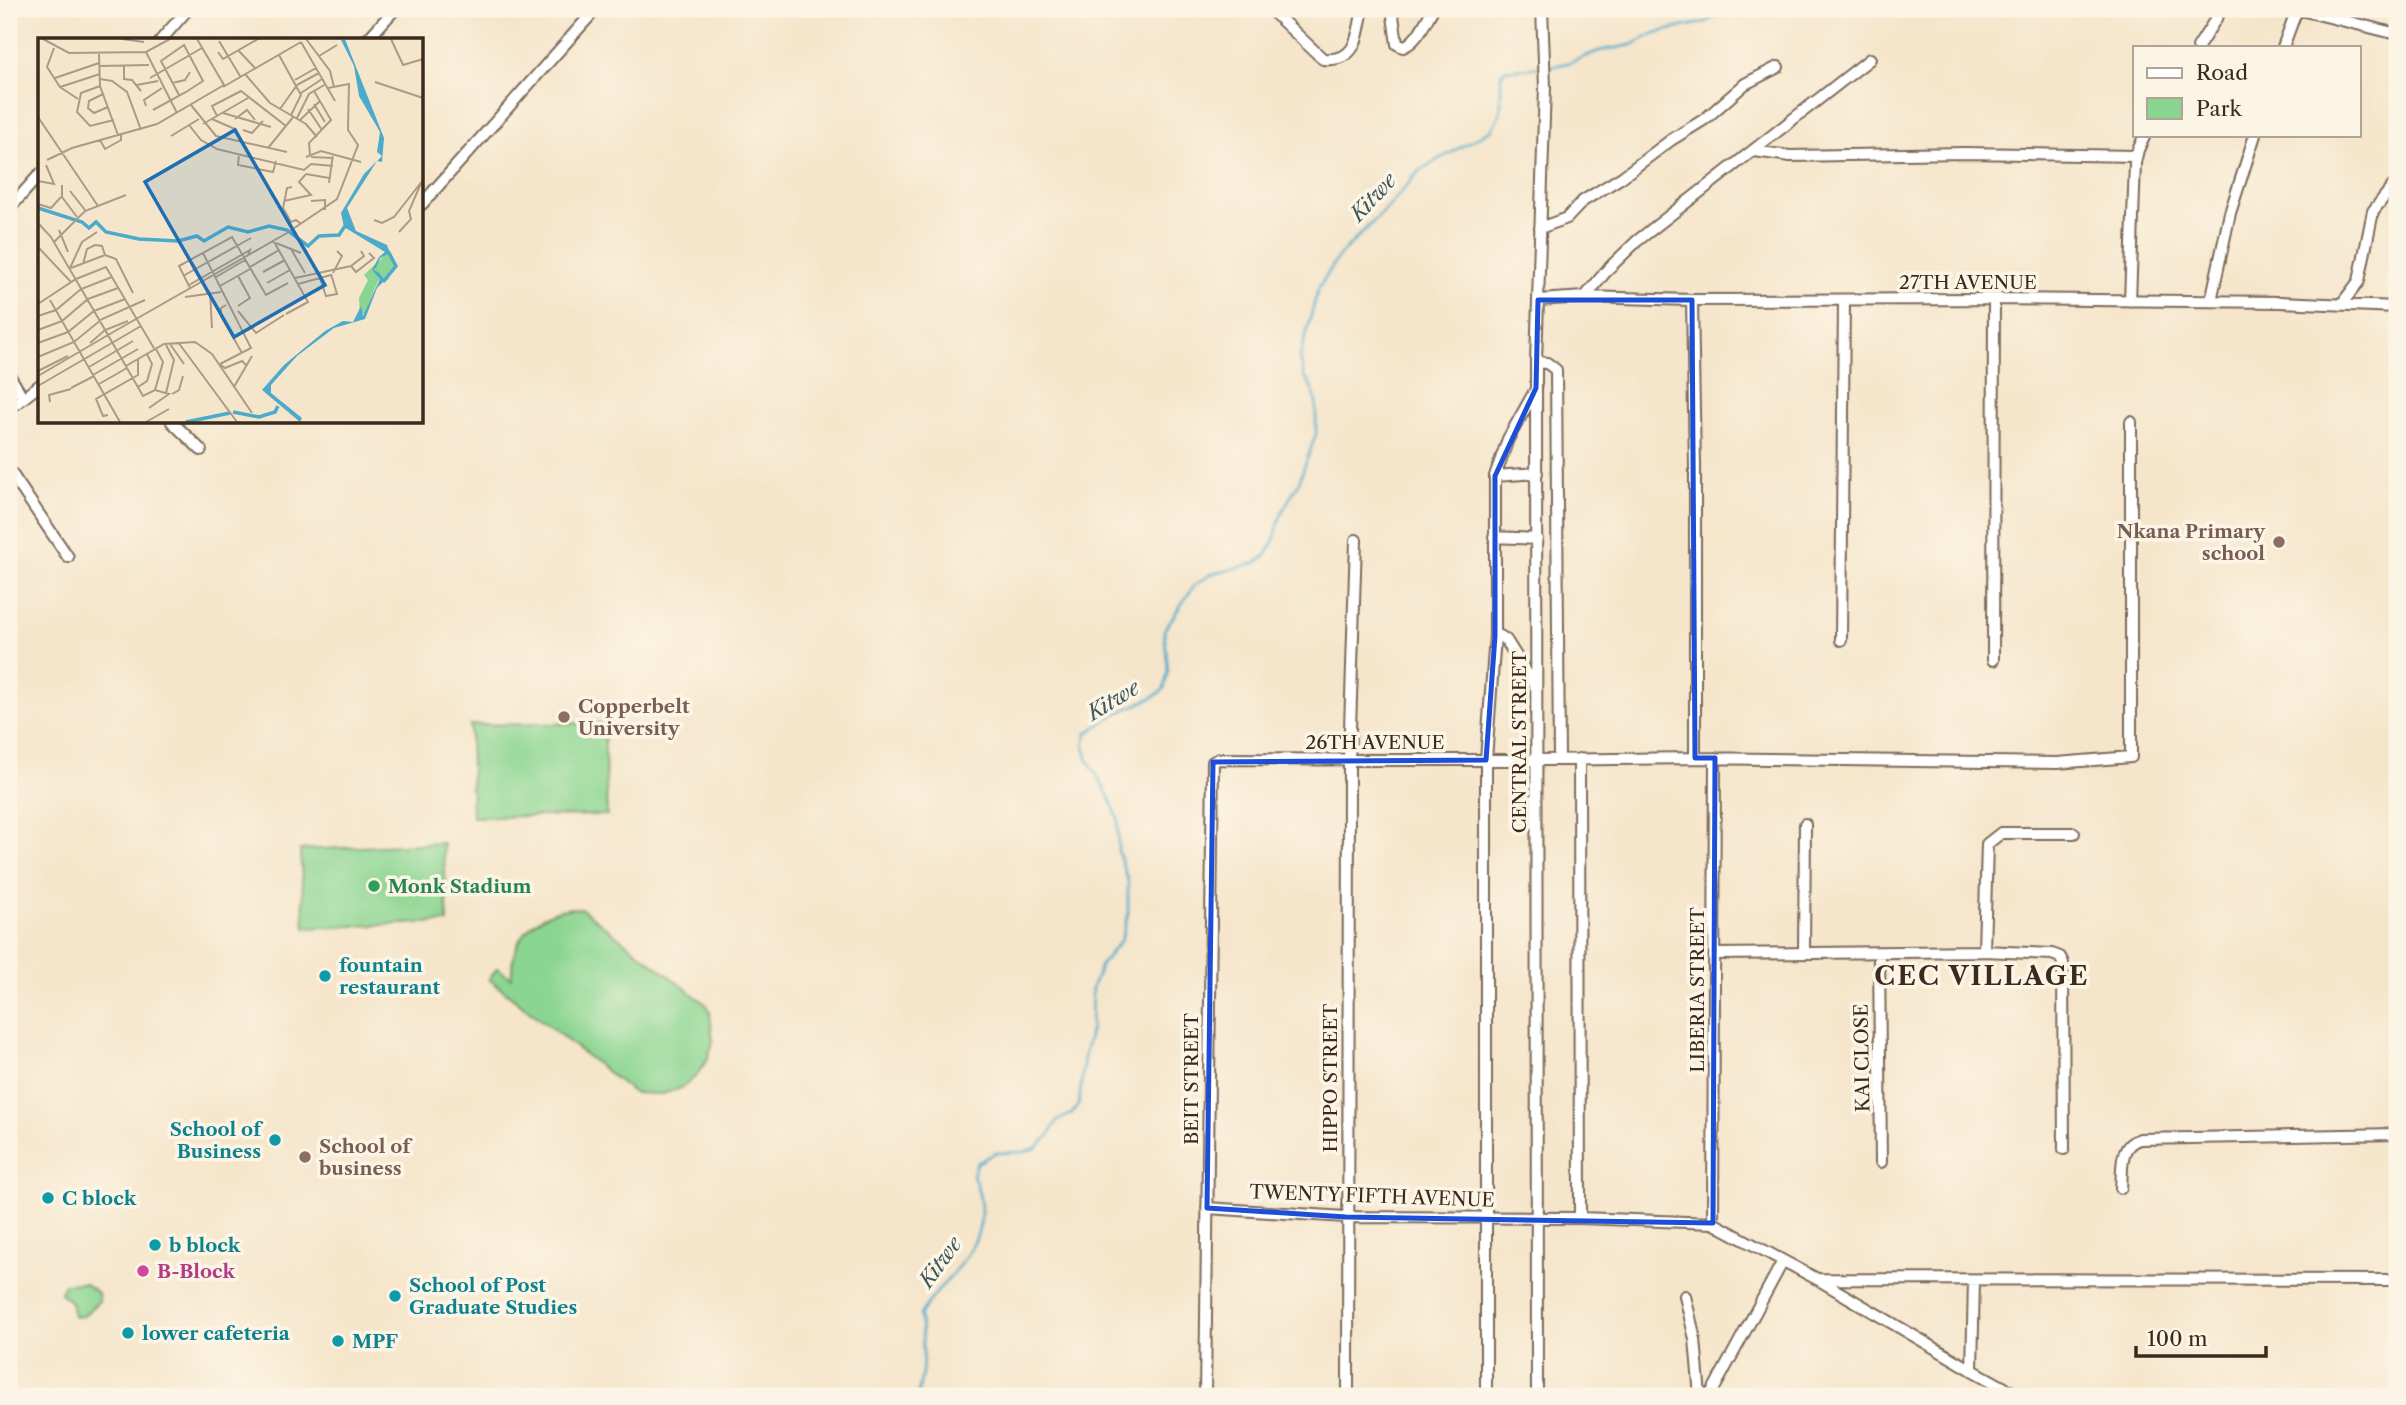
<svg xmlns="http://www.w3.org/2000/svg" width="2406" height="1405" viewBox="0 0 2406 1405" font-family="'Libre Caslon Text',serif">
  <style>
    .green { fill: #8ad591; stroke: #628058; stroke-width: 2 }
    .lines { fill: none; stroke-linecap: round; stroke-linejoin: round }
    .stream { stroke: #4caacb; stroke-width: 2.5 }
    .minor-casing { stroke: #7c6b5a; stroke-width: 14 }
    .minor { stroke: #fff; stroke-width: 10 }
    .marked { fill: none; stroke: #1d4ed8; stroke-width: 5; stroke-linejoin: round }
    .education-dot { fill: #8d6e63; stroke: #fcf5e5; stroke-width: 2.5 }
    .leisure-dot { fill: #2e9e5b; stroke: #fcf5e5; stroke-width: 2.5 }
    .culture-dot { fill: #0f9aa8; stroke: #fcf5e5; stroke-width: 2.5 }
    .hotel-dot { fill: #d1479c; stroke: #fcf5e5; stroke-width: 2.5 }
    .labels { text-anchor: middle; dominant-baseline: central; stroke-width: 7; stroke-linejoin: round; paint-order: stroke }
    .street-label { font-size: 19px; fill: #3b2a1e; stroke: #fcf5e5 }
    .education-label { font-size: 19px; font-weight: bold; fill: #785e54; stroke: #fcf5e5; text-anchor: start }
    .leisure-label { font-size: 19px; font-weight: bold; fill: #27864d; stroke: #fcf5e5; text-anchor: start }
    .culture-label { font-size: 19px; font-weight: bold; fill: #0d838f; stroke: #fcf5e5; text-anchor: start }
    .hotel-label { font-size: 19px; font-weight: bold; fill: #b23c85; stroke: #fcf5e5; text-anchor: start }
    .water-label { font-size: 21px; font-style: italic; fill: #41575b; stroke: #fcf5e5 }
    .district-label { font-size: 26px; font-weight: bold; letter-spacing: 2px; fill: #3b2a1e; stroke: #fcf5e5 }
    .inset-river { fill: none; stroke: #4caacb; stroke-width: 3.5 }
    .inset-road { fill: none; stroke: #ab9a85; stroke-width: 2 }
    .view { fill: #1f6fb2; fill-opacity: 0.15; stroke: #1f6fb2; stroke-width: 3.5 }
    .inset-edge { fill: none; stroke: #3b2a1e; stroke-width: 3.5 }
  </style>
  <rect width="100%" height="100%" fill="#fcf5e5"/>
  <filter id="ink" filterUnits="userSpaceOnUse"><feTurbulence type="fractalNoise" baseFrequency=".0143" numOctaves="2"/><feDisplacementMap in="SourceGraphic" scale="14" xChannelSelector="R" yChannelSelector="G"/><feConvolveMatrix kernelMatrix="1 2 1 2 8 2 1 2 1" color-interpolation-filters="sRGB"/></filter>
  <filter id="wash" filterUnits="userSpaceOnUse"><feTurbulence type="fractalNoise" baseFrequency=".00686" numOctaves="4" result="noise"/><feDisplacementMap in="SourceGraphic" scale="28" xChannelSelector="R" yChannelSelector="G"/><feGaussianBlur stdDeviation="1.57" result="paint"/><feColorMatrix in="noise" values="0 0 0 0 0 0 0 0 0 0 0 0 0 0 0 0 0 1.4 0 .05"/><feComposite in="paint" operator="in"/></filter>
  <g filter="url(#wash)">
    <rect width="100%" height="100%" fill="#f5e5ca"/>
    <!-- green -->
    <path class="green" d="M604,723L607,815L472,817L470,725Z
      M443,843L448,922L305,928L300,850Z
      M574,908L582,909L707,1005L710,1013L713,1042L707,1060L696,1076L681,1088L662,1094L634,1093L489,979L497,968L512,978C510,939 535,911 574,908Z
      M84,1283L98,1293L99,1301L83,1316L74,1317L71,1302L60,1293L64,1284Z"/>
    <g class="lines">
      <!-- stream -->
      <path class="stream" d="M1549,67L1568,63L1599,51L1632,45L1655,33L1706,22L1728,9
        M917,1396C926,1369 923,1343 920,1315C951,1266 1001,1243 973,1175L977,1163L995,1153L1024,1152L1036,1148L1048,1137L1057,1121L1071,1114L1079,1104L1084,1058L1091,1027L1092,988L1101,965L1121,940L1128,914V881L1118,851V818L1110,799L1087,758L1084,745L1087,733L1117,713L1154,697L1164,689L1168,670L1164,630L1194,586L1211,574L1256,563L1266,555L1273,544L1282,512L1299,482L1316,434V400L1309,382L1304,377L1300,357L1318,289L1338,257L1390,205L1419,171L1492,129L1501,111V74L1505,70L1543,67"/>
    </g>
  </g>
  <g filter="url(#ink)">
    <g class="lines">
      <!-- minor casing -->
      <g class="minor-casing">
        <path id="minor" d="M2297,9L2397,34
          M1272,11L1323,59C1359,62 1357,34 1363,9
          M1393,16L1397,44L1403,47C1418,41 1425,22 1433,9
          M161,40L188,9
          M367,40L395,9
          M2198,47L2222,9
          M2283,47L2297,9
          M1754,151L1790,156L1964,153L2136,156
          M422,204L596,9
          M9,209L40,174
          M1540,228L1567,218L1583,201L1622,177L1671,140L1705,119L1745,84L1778,67
          M1585,297L1608,269L1637,241L1870,59
          M1538,300L1585,297L1692,300L1994,299L2280,302L2397,307
          M1692,300L1695,466V758
          M2130,301L2135,163L2138,150L2145,135
          M2211,301L2230,213L2255,135
          M2341,305L2359,281L2373,211L2397,181
          M1536,362L1547,363L1556,370L1559,759
          M9,375L23,398
          M9,409L40,385
          M172,422L201,450
          M9,470L68,557
          M1495,476L1537,473
          M1494,537L1537,539
          M1495,636V476L1508,439L1536,389
          M1841,640L1844,300
          M1993,660L1994,299
          M1579,759L1580,1218
          M1984,951L1987,844L2001,833H2074
          M1804,953L1805,824
          M1715,954L1984,951L2052,954L2060,957L2063,963L2064,1149
          M1879,954L1881,1162
          M2121,1188C2123,1169 2118,1145 2140,1139L2397,1134
          M1207,1208L1346,1217L1580,1218L1713,1223L1817,1279L2397,1280
          M1713,1223L1715,758
          M1817,1279L1972,1370
          M1974,1280L1972,1370L2019,1396
          M1685,1296L1695,1339L1700,1396
          M1205,1396L1213,762L1218,759L1537,760L1695,758L2057,763L2131,757V422
          M1348,1396L1349,760L1356,540
          M1486,1396V760L1495,636H1500L1506,640L1536,688
          M1537,1396L1536,362L1545,87L1542,9
          M1710,1396L1783,1261"/>
      </g>
      <!-- minor -->
      <use href="#minor" class="minor"/>
    </g>
  </g>
  <!-- marked area -->
  <path class="marked" d="M1538,300H1692L1695,758H1715L1713,1223L1346,1217L1207,1208L1213,762L1486,760L1495,636V476L1536,388Z"/>
  <!-- markers -->
  <g class="education-dot">
    <circle cx="2279" cy="542" r="7"/>
    <circle cx="564" cy="717" r="7"/>
    <circle cx="305" cy="1157" r="7"/>
  </g>
  <circle class="leisure-dot" cx="374" cy="886" r="7"/>
  <g class="culture-dot">
    <circle cx="325" cy="976" r="7"/>
    <circle cx="275" cy="1140" r="7"/>
    <circle cx="48" cy="1198" r="7"/>
    <circle cx="155" cy="1245" r="7"/>
    <circle cx="395" cy="1296" r="7"/>
    <circle cx="128" cy="1333" r="7"/>
    <circle cx="338" cy="1341" r="7"/>
  </g>
  <circle class="hotel-dot" cx="143" cy="1271" r="7"/>
  <g class="labels">
    <!-- street labels -->
    <g class="street-label">
      <text x="1968" y="282">27TH AVENUE</text>
      <text x="1375" y="742">26TH AVENUE</text>
      <text transform="translate(1519 742) rotate(-90)">CENTRAL STREET</text>
      <text transform="translate(1697 990) rotate(-90)">LIBERIA STREET</text>
      <text transform="translate(1862 1058) rotate(-91)">KAI CLOSE</text>
      <text transform="translate(1330 1078) rotate(-90)">HIPPO STREET</text>
      <text transform="translate(1191 1079) rotate(-90)">BEIT STREET</text>
      <text transform="translate(1372 1196) rotate(2)">TWENTY FIFTH AVENUE</text>
    </g>
    <!-- education labels -->
    <g class="education-label">
      <text x="2265" y="531" text-anchor="end">Nkana Primary<tspan x="2265" dy="22">school</tspan></text>
      <text x="578" y="706">Copperbelt<tspan x="578" dy="22">University</tspan></text>
      <text x="319" y="1146">School of<tspan x="319" dy="22">business</tspan></text>
    </g>
    <!-- leisure labels -->
    <g class="leisure-label">
      <text x="388" y="886">Monk Stadium</text>
    </g>
    <!-- culture labels -->
    <g class="culture-label">
      <text x="339" y="965">fountain<tspan x="339" dy="22">restaurant</tspan></text>
      <text x="261" y="1129" text-anchor="end">School of<tspan x="261" dy="22">Business</tspan></text>
      <text x="62" y="1198">C block</text>
      <text x="169" y="1245">b block</text>
      <text x="409" y="1285">School of Post<tspan x="409" dy="22">Graduate Studies</tspan></text>
      <text x="142" y="1333">lower cafeteria</text>
      <text x="352" y="1341">MPF</text>
    </g>
    <!-- hotel labels -->
    <g class="hotel-label">
      <text x="157" y="1271">B-Block</text>
    </g>
    <!-- water labels -->
    <g class="water-label">
      <text transform="translate(1373 197) rotate(-47)">Kitwe</text>
      <text transform="translate(1113 700) rotate(-31)">Kitwe</text>
      <text transform="translate(940 1262) rotate(-54)">Kitwe</text>
    </g>
    <!-- district labels -->
    <g class="district-label">
      <text x="1982" y="976">CEC VILLAGE</text>
    </g>
  </g>
  <!-- overview -->
  <g transform="translate(38 38)">
    <rect width="385" height="385" fill="#f5e5ca"/>
    <path d="M352,212L358,228L349,243L344,240L340,243L327,275L322,277L321,260L330,242L326,237Z" fill="#8ad591"/>
    <path d="M307,1L346,100L344,124L339,123L309,170L318,193L349,207L352,215L342,220L338,230L335,232L340,234L347,242L339,250L327,281L296,290L259,318L233,347V355L264,380L262,384L224,352L246,327L287,293L305,283L315,284L323,268L325,278L342,241L334,232L341,219L347,214L306,189L303,175L326,136L344,118L339,114L342,94L321,58L316,28L303,2Z" fill="#4caacb"/>
    <path class="inset-river" d="M0,170L44,184L51,190L58,184L68,194L101,201L140,203L159,198L166,203L190,189L210,194L231,188L249,192L270,208L281,198L301,197L307,188M345,244L358,228L351,215M195,374L221,379L237,374L240,368M148,384L192,375"/>
    <path class="inset-road" d="M5,1L31,15L108,14L132,1M84,1L106,4M268,1L292,33L296,49M353,1L365,27L385,21M181,3L202,38M263,4L297,63M16,10L9,29L22,49L40,61M200,12L217,30M108,14L139,75M180,14L185,21L220,1M61,16L62,48L80,97M241,17L263,57L253,77M281,18L299,7M61,28L111,27M86,28V41L94,42L103,53M207,36L232,65L268,86L279,99M17,40L61,25M112,40L164,10M62,41L74,43L89,54L103,92M257,42L278,30M337,44L385,60M134,45L147,42L152,34M99,47L120,43M259,47L281,35M62,48L43,55L39,74L52,88L76,82M22,49L62,36M185,49L263,4M263,55L284,41M65,56L51,63L50,70L56,75L70,69M276,66L287,84M153,67L178,98L249,114M108,68L106,62L124,50M242,71L259,47M270,71L284,92M115,72L148,54L165,43L146,7L123,23L141,57M185,75L233,89M179,78L174,68L203,53L248,88M0,79L60,168M259,80L271,56L288,46M174,81L199,92M197,81L209,72L217,82M262,82L282,63M165,86L210,60M151,87L163,102L179,111L266,132L273,126M205,92L214,95L225,83M133,98L161,81M62,102L67,111L83,102V97M230,110L256,78M201,116L200,127L235,134L238,123M272,117L271,105L293,82L276,53M268,119L283,113L323,124M273,119L295,120M9,122L34,110L119,86L186,47L159,1M273,126L295,128M268,136L291,140M0,143L16,146L8,127M291,145L295,116M24,147V159L39,179M254,149L249,150L245,170L253,184L258,182L263,186M32,153L47,172M246,163L273,157L261,144L268,136M273,163L287,162V172M0,166L13,170L23,159M336,182L344,185L356,179L385,142M0,185L13,199L70,297L0,338M21,192L30,214M361,194L373,181L371,173L384,143M235,202L270,264L248,276M16,204L47,173L88,157M238,205L263,215M0,209L33,244M253,211L267,235M165,215L213,310L182,326M67,217L78,221L95,255M45,226L49,211L57,207L64,208L67,217M313,228L318,234L336,220L331,215M212,229L241,212M32,230L44,204L59,194M33,230L67,217M225,234L247,222M295,235L304,218L299,213M145,238L213,200M200,238L212,260L200,268M178,239L207,222M257,240L313,228L326,218L323,213M282,240L288,258L299,256L293,236M229,245L252,232M260,246L293,237M151,247L212,212L210,217M182,248L212,231M152,250L141,228L194,199L228,257L250,245M172,254L174,290M147,259L183,254M12,262L82,384M0,266L38,241L68,229L117,312M188,267L183,270V278L204,315M200,273L218,295L246,277M0,278L18,272L43,251L74,239M0,292L24,283L50,261L80,250M140,304L199,384M0,305L30,294L56,273L87,261M52,305L67,292L90,283M132,306L146,326M0,319L36,304L64,281L107,262M183,327L187,330L204,323L208,327M88,328L126,306L157,304L174,316L214,375M51,329L95,303M0,333L30,318M55,337L100,311M61,346L89,330M0,348L103,288M100,349L109,343L114,326L109,316M196,349L214,318M33,350L56,338M117,352L125,324L118,311M128,355L136,322L128,307M134,356L141,352L145,338M12,364L11,357L33,351M111,370L131,356L117,352L105,358L70,297L249,195L299,161L320,107L310,92L311,46L290,50M70,377L65,378L58,361L100,337V321M108,384L131,371"/>
    <path class="view" d="M197,92L287,247L196,299L107,144Z"/>
    <rect width="385" height="385" class="inset-edge"/>
  </g>
  <!-- margin -->
  <rect width="2406" height="1405" fill="none" stroke="#fcf5e5" stroke-width="35"/>
  <!-- legend -->
  <rect x="2133" y="46" width="228" height="91" fill="#fcf5e5" stroke="#afa495" stroke-width="2"/>
  <rect x="2147" y="68" width="35" height="10" fill="#ffffff" stroke="#afa495" stroke-width="2"/>
  <text x="2196" y="80" font-size="21" fill="#3b2a1e">Road</text>
  <rect x="2147" y="98" width="35" height="21" fill="#8ad591" stroke="#afa495" stroke-width="2"/>
  <text x="2196" y="116" font-size="21" fill="#3b2a1e">Park</text>
  <!-- scale -->
  <path d="M2136 1346v10h130v-10" fill="none" stroke="#3b2a1e" stroke-width="3.5"/>
  <text x="2147" y="1346" font-size="21" fill="#3b2a1e" stroke="#fcf5e5" stroke-width="5" paint-order="stroke">100 m</text>
</svg>
